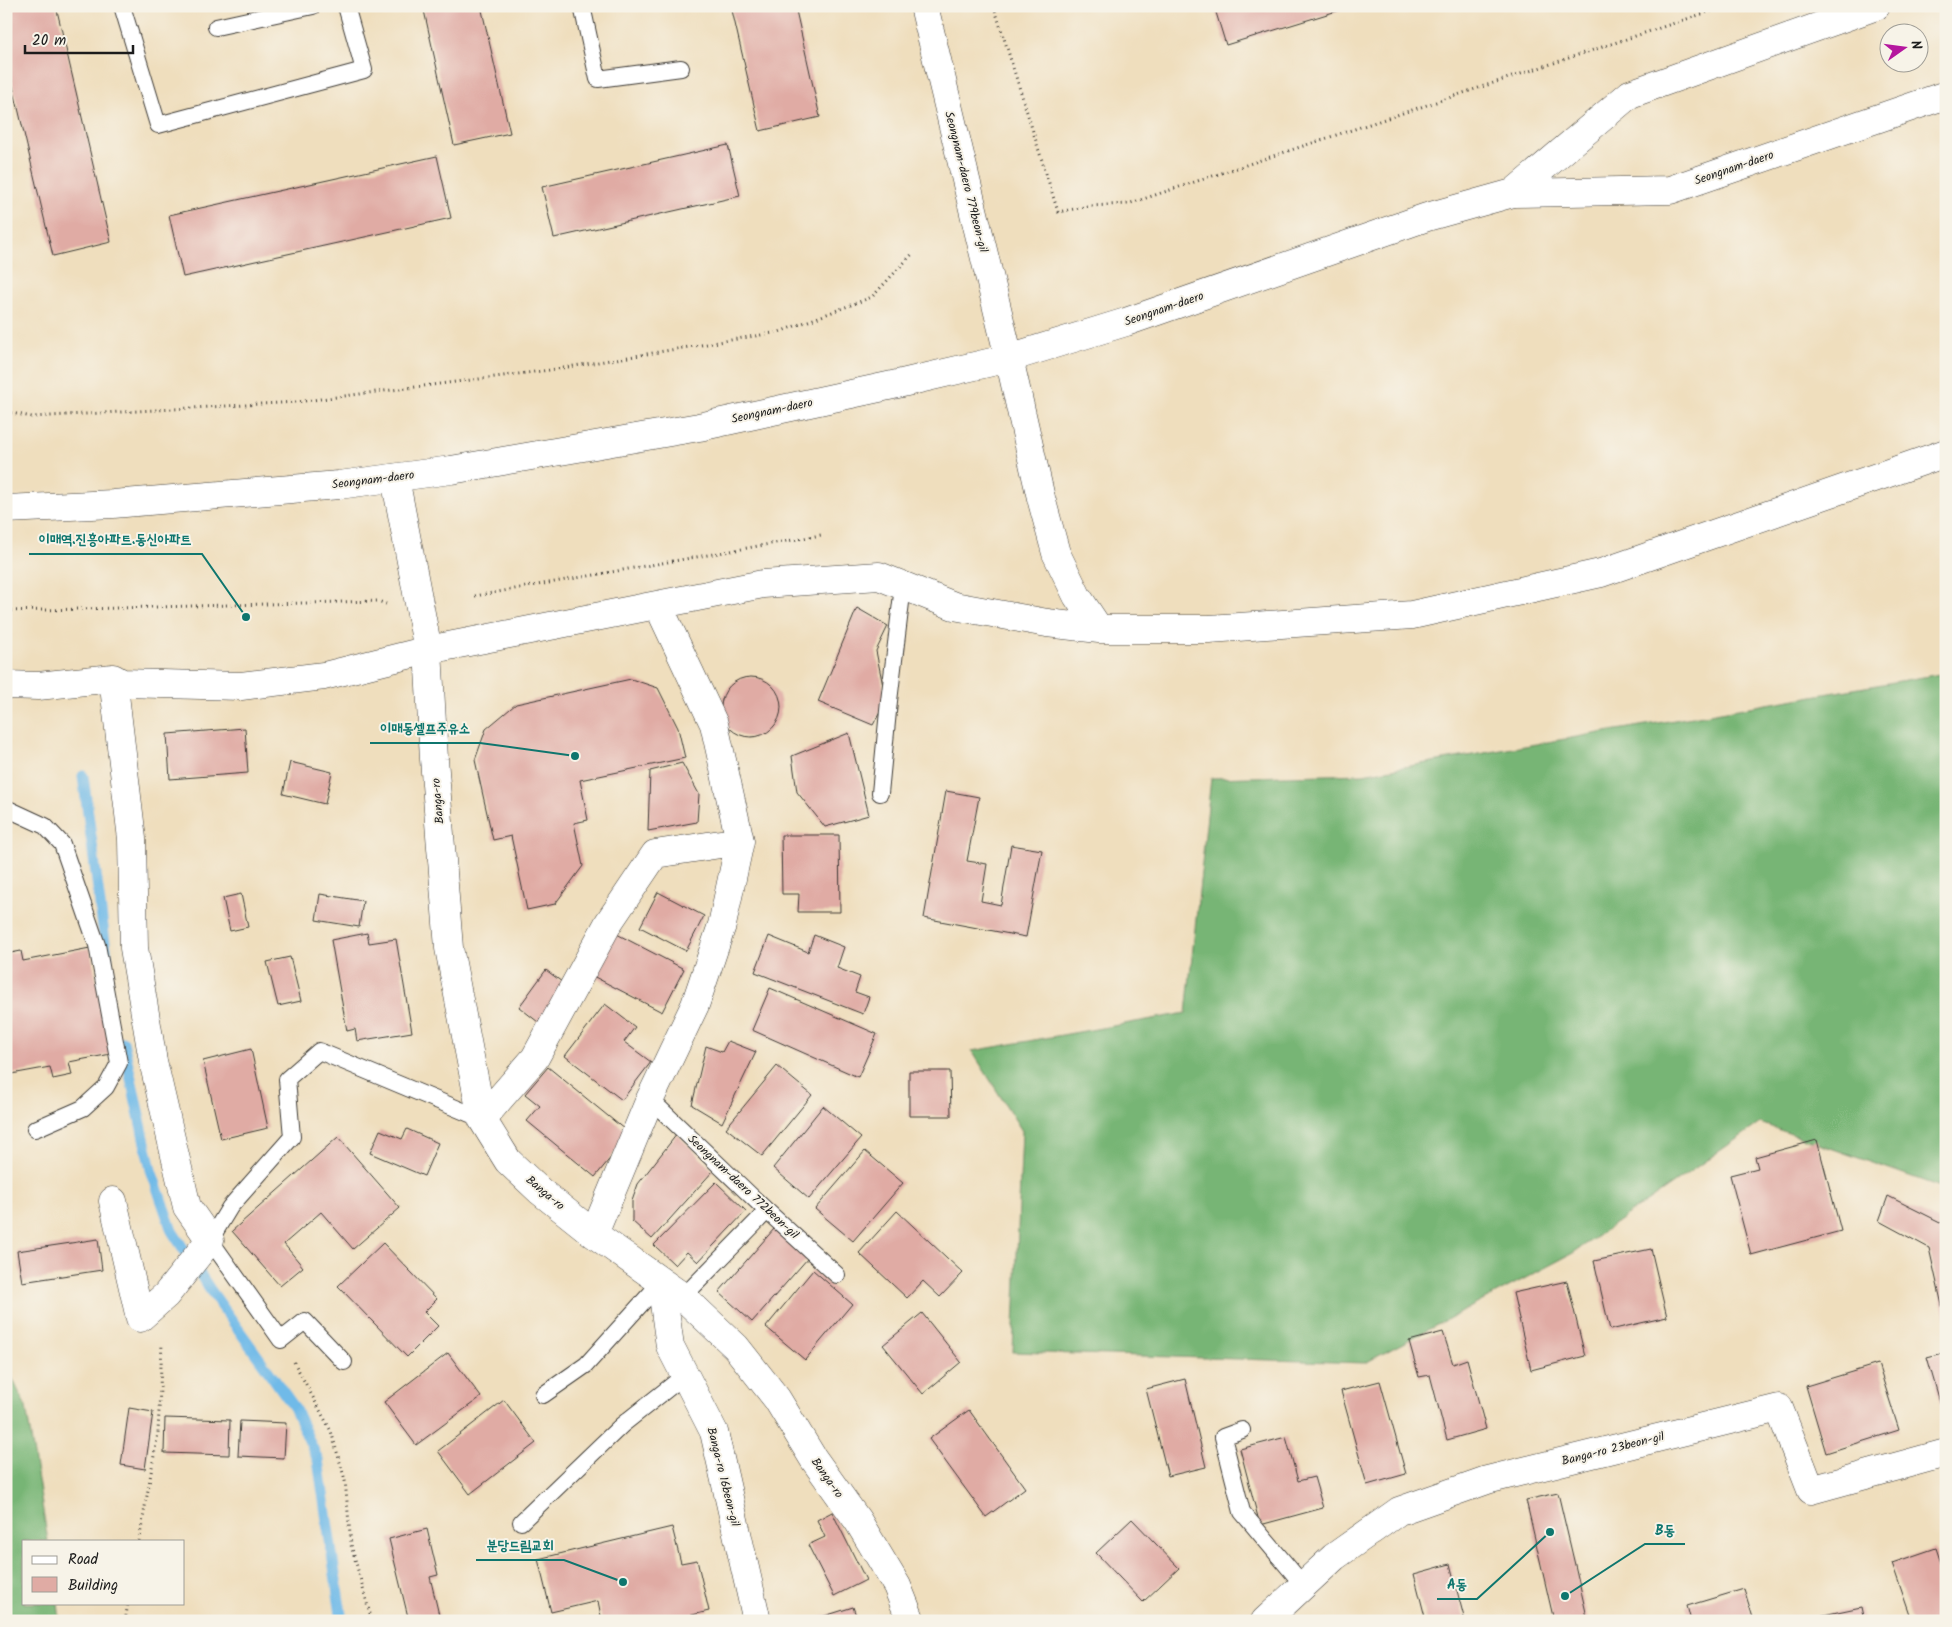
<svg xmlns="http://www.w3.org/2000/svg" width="1952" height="1627" viewBox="0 0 1952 1627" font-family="Kalam,'Poor Story',sans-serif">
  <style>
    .forest { fill: #77b575; stroke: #4a6848 }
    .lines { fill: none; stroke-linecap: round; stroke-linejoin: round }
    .stream { stroke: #6fbae8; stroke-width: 11 }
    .building { fill: #e0aba4 }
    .service-casing { stroke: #3c3934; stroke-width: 18 }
    .minor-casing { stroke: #3c3934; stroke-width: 29 }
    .tertiary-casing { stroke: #3c3934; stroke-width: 29 }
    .primary-casing { stroke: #3c3934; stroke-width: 29 }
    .path { stroke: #3c3934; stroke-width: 3; stroke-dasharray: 1 4; stroke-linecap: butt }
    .service { stroke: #fff; stroke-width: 16 }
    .minor { stroke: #fff; stroke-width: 28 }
    .tertiary { stroke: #fff; stroke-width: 28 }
    .primary { stroke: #fff; stroke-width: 28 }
    .labels { text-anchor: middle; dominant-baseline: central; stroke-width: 4; stroke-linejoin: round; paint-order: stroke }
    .street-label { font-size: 12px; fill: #1c1c1c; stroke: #f7f3e8 }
    .leader { fill: none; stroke: #0f766e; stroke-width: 2 }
    .callout-dot { fill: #0f766e; stroke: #f7f3e8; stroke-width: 2 }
    .callout-label { font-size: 14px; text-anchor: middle; font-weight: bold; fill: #0f766e; stroke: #f7f3e8; stroke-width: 4; stroke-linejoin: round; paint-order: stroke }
  </style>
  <rect width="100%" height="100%" fill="#f7f3e8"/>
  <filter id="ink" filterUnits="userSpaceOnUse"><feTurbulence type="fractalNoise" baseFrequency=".02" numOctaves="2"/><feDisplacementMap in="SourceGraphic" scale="10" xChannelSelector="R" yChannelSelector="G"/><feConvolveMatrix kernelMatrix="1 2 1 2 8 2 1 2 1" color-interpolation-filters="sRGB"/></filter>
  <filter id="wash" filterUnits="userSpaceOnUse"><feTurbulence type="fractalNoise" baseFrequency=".0096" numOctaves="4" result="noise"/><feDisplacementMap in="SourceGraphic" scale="20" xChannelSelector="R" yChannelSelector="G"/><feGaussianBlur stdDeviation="1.12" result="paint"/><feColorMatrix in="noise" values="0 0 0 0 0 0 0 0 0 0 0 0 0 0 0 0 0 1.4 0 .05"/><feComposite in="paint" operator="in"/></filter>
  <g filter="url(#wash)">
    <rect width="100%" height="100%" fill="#efdebd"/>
    <!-- forest -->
    <path class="forest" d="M1946,673V1189L1760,1123L1573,1253L1365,1363L1013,1352L1022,1131L972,1051L1186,1013L1211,778L1363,774Z
      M6,1365L26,1407L48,1541H24V1603H58L60,1621H6Z"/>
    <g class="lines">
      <!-- stream -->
      <path class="stream" d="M83,776L107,957
        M123,1042L151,1170L172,1231L211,1291L294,1407L318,1460L342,1621"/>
    </g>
    <g id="blocks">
      <!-- building -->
      <path class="building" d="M12,6H56L111,242L53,256L6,57V8Z
        M423,6H481L510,133L454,145Z
        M731,6H795L820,117L760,131Z
        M1214,6H1350V7L1226,45Z
        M728,145L740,196L554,238L542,187Z
        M437,156L451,218L183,277L169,215Z
        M857,608L888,626L876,651L886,701L873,725L818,702Z
        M721 707a30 30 0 1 1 60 0a30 30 0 1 1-60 0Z
        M631,679L658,688L678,728L685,758L580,780L588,820L574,823L583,866L555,904L527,910L511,836L493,840L475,760L486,729L516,704Z
        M245,728L248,773L170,779L167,734Z
        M849,733L869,815L825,827L797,792L792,756Z
        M290,762L332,772L325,804L283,794Z
        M682,763L699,794L697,822L648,831L650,771Z
        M946,791L979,797L967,861L987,864L981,901L1001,905L1011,845L1042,850L1026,937L924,918Z
        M781,835H839L840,912H798L799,894H782Z
        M658,892L704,916L686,951L640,927Z
        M241,894L248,927L230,931L223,898Z
        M320,894L363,901L359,927L316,920Z
        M611,931L684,969L662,1012L589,974Z
        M367,933L369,943L396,939L412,1032L357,1041L355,1029L347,1031L331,940Z
        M814,935L844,947L837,968L860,977L855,992L869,997L863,1014L755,972L769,936L808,952Z
        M90,948L111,1054L69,1062L72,1075L53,1079L50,1067L6,1075V954L21,951L23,961Z
        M290,957L301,1001L278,1006L267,962Z
        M546,970L566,985L538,1022L519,1007Z
        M770,988L877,1034L858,1077L752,1030Z
        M605,1004L635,1027L624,1042L651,1062L622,1100L565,1056Z
        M728,1041L756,1052L722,1123L692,1105L706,1046L722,1052Z
        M251,1049L268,1128L221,1139L203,1061Z
        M777,1066L812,1095L762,1156L726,1128Z
        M548,1067L630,1134L595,1177L527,1121L540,1106L525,1094Z
        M909,1071H950L951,1116H909Z
        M823,1106L861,1138L809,1199L773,1168Z
        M407,1129L438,1143L424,1176L370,1153L380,1130L402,1139Z
        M677,1134L713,1171L652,1239L632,1221V1201L638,1184Z
        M338,1137L400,1208L353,1249L321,1212L284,1244L303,1267L280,1286L232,1231Z
        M1817,1140L1841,1231L1751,1255L1730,1175L1758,1168L1755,1157Z
        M865,1151L903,1183L853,1241L815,1209Z
        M716,1182L746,1211L698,1262L687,1252L675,1265L654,1245Z
        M1888,1196L1946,1225V1323L1929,1248L1879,1221Z
        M897,1211L963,1273L940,1297L923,1281L907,1298L859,1253Z
        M774,1229L808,1258L752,1322L719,1292Z
        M98,1239L102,1270L22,1282L17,1251Z
        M383,1243L437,1299L424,1312L438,1326L407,1357L338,1286Z
        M1651,1249L1667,1317L1610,1330L1594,1261Z
        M813,1270L852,1304L805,1360L766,1327Z
        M1567,1281L1585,1356L1531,1370L1513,1293Z
        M922,1313L961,1362L923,1394L883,1345Z
        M1443,1332L1453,1364L1467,1359L1486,1429L1447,1440L1430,1375L1419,1377L1409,1341Z
        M1946,1352V1419H1945L1927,1357Z
        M448,1353L481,1397L416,1445L384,1402Z
        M1878,1364L1899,1430L1826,1453L1806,1386Z
        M1185,1379L1206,1467L1168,1476L1146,1389Z
        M1380,1381L1406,1474L1367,1485L1341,1391Z
        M504,1400L536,1443L470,1494L438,1451Z
        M129,1408L153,1412L145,1469L121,1465Z
        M969,1410L1025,1488L986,1517L929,1439Z
        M165,1418L230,1420L229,1455L164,1453Z
        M240,1421L286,1423L284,1458L238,1456Z
        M1286,1437L1298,1481L1314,1477L1323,1508L1260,1525L1240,1449Z
        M1558,1493L1575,1565L1588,1621H1554L1526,1500Z
        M832,1512L866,1580L834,1596L808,1545L825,1537L817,1520Z
        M1132,1519L1179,1568L1143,1602L1096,1553Z
        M672,1527L681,1563L697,1560L709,1611L667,1621H602L598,1601L551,1612L538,1559Z
        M427,1529L438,1575L430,1577L439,1615L409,1621L389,1539Z
        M1936,1548L1946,1578V1621H1912L1892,1563Z
        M1450,1564L1465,1621H1426L1414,1574Z
        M1744,1589L1754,1621H1691L1687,1606Z
        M853,1607L858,1621H812V1620Z
        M1861,1607L1864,1621H1800V1620Z"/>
    </g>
  </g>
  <g filter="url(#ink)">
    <use href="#blocks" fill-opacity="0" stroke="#3c3934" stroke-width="1"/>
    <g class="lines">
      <!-- service casing -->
      <g class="service-casing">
        <path id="service" d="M122,6L158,125L364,70L346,6
          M582,6L598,79L681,68
          M216,27L313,6
          M880,793L889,701L903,586
          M6,808L45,826L62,844L97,945L119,1063L106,1087L83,1108L35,1129
          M650,1099L767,1211L837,1275
          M683,1297L767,1211
          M344,1362L305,1321L281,1340L210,1240L230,1207L292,1137L287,1079L319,1051L482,1119
          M543,1395L586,1365L661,1282
          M1242,1430L1223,1437L1242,1512L1304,1586
          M521,1522L622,1425L685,1375"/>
      </g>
      <!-- minor casing -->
      <g class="minor-casing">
        <path id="minor" d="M1009,358L1041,498L1056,553L1077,596L1099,629
          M395,478L428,650L434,759L449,948L482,1119L508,1161L540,1191L594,1234L683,1297L736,1347L777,1399L813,1458L858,1521L897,1586L911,1621
          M113,678L132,839L134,948L153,1061L187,1207L210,1240L166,1295L140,1318L113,1201
          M6,685L38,686L113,678L122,683L241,686L324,676L428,650L763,584L879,576L954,606L1047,623L1099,629H1209L1412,615L1601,573L1946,453
          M482,1119L535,1058L609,922L655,854L740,841
          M594,1234L650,1099L695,1005L722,925L740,841L714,724L658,605
          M661,1282L670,1346L714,1432L757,1621
          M1265,1621L1334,1557L1399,1511L1487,1480L1779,1408L1811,1490L1946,1453"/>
      </g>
      <!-- tertiary casing -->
      <g class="tertiary-casing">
        <path id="tertiary" d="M924,6L1009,358"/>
      </g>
      <!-- primary casing -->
      <g class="primary-casing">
        <path id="primary" d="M1513,193L1630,94L1876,6
          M6,509L113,504L339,485L451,470L699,427L902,383L1009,358L1126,322L1427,217L1513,193L1670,190L1946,95"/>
      </g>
      <!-- path -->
      <path class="path" d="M994,6L1058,212L1090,206L1128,204L1726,6
        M6,412L32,417L297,402L550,370L779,332L872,297L914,252
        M475,596L821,535
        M6,611L378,601L386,604
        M294,1362L331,1431L345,1480L351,1545L372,1621
        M139,1541L158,1433L162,1343
        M125,1621L128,1603"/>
      <!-- service -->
      <use href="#service" class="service"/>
      <!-- minor -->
      <use href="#minor" class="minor"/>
      <!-- tertiary -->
      <use href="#tertiary" class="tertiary"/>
      <!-- primary -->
      <use href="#primary" class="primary"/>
    </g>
  </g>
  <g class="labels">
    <!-- street labels -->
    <g class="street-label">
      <text transform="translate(1734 168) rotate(-19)">Seongnam-daero</text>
      <text transform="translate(966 182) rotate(76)">Seongnam-daero 779beon-gil</text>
      <text transform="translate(1164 309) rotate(-19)">Seongnam-daero</text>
      <text transform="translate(772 411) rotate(-12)">Seongnam-daero</text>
      <text transform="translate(373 480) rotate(-7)">Seongnam-daero</text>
      <text transform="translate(438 801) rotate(-95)">Banga-ro</text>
      <text transform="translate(743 1187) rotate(43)">Seongnam-daero 772beon-gil</text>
      <text transform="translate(545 1193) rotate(40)">Banga-ro</text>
      <text transform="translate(1613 1449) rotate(-14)">Banga-ro 23beon-gil</text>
      <text transform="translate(723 1477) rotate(76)">Banga-ro 16beon-gil</text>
      <text transform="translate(827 1478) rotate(55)">Banga-ro</text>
    </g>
  </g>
  <!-- callouts -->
  <path class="leader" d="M246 617L202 554H29M575 756L480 743H370M1565 1596L1645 1544H1685M623 1582L564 1560H476M1550 1532L1477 1599H1437"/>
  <g class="callout-dot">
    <circle cx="246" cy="617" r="5"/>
    <circle cx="575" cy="756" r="5"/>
    <circle cx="1565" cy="1596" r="5"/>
    <circle cx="623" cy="1582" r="5"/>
    <circle cx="1550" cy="1532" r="5"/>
  </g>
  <g class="callout-label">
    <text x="115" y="544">이매역.진흥아파트.동신아파트</text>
    <text x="425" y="733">이매동셀프주유소</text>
    <text x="1665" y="1535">B동</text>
    <text x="520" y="1550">분당드림교회</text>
    <text x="1457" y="1589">A동</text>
  </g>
  <!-- margin -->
  <rect width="1952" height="1627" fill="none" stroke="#f7f3e8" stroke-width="25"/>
  <!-- legend -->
  <rect x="22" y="1540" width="162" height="65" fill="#f7f3e8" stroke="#9f9d96"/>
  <rect x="32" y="1556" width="25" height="8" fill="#ffffff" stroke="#9f9d96"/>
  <text x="68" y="1564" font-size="15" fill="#1c1c1c">Road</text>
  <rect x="32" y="1577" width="25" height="15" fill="#e0aba4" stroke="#9f9d96"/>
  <text x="68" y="1590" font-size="15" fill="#1c1c1c">Building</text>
  <!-- north arrow -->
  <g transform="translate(1904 48) rotate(76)"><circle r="24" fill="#f7f3e8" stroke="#9f9d96"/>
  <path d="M0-4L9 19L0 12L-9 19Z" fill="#b5179e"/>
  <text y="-8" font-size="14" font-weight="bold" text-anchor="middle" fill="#1c1c1c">N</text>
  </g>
  <!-- scale -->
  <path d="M25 45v8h108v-8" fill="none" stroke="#1c1c1c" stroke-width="2.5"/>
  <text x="32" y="45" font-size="15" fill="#1c1c1c" stroke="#f7f3e8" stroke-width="4" paint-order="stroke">20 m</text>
</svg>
